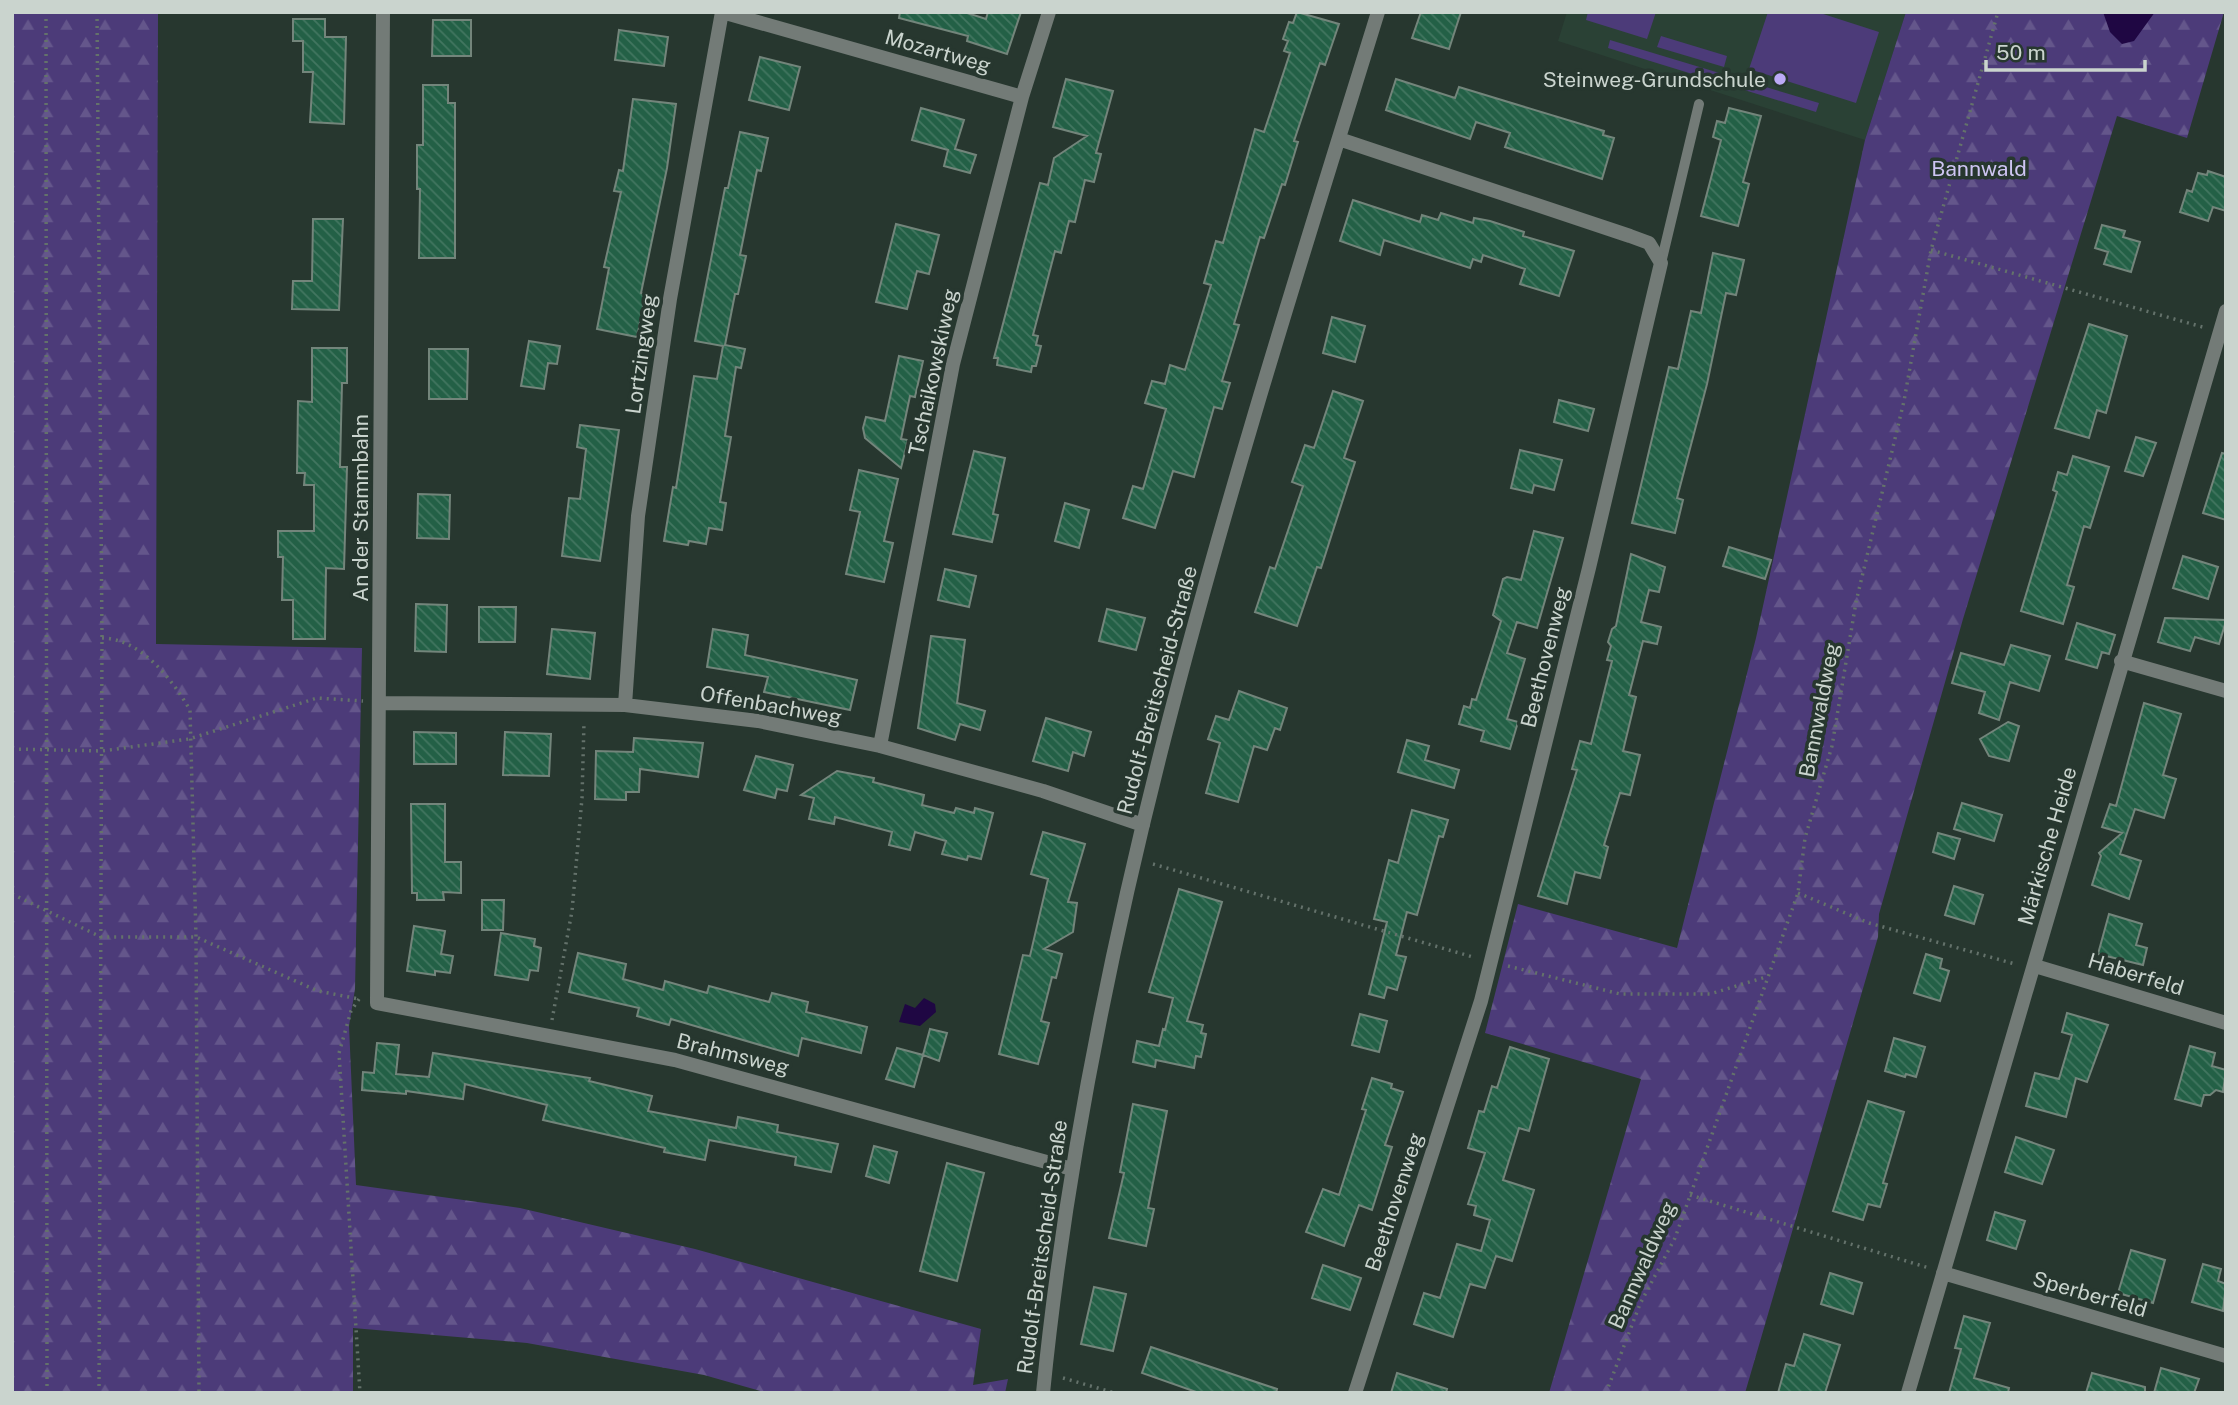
<svg xmlns="http://www.w3.org/2000/svg" width="2238" height="1405" viewBox="0 0 2238 1405" font-family="'Public Sans',sans-serif">
  <style>
    .built { fill: #2a4135 }
    .forest { fill: url(#forest-firs) }
    .park { fill: #4c3b79 }
    .water { fill: #1f0743 }
    .building { fill: url(#building-back-hatch); stroke: #73857b; stroke-width: 2 }
    .lines { fill: none; stroke-linecap: round; stroke-linejoin: round }
    .path { stroke: #64726b; stroke-width: 3.5; stroke-dasharray: 2 5; stroke-linecap: butt }
    .lane { stroke: #737b77; stroke-width: 10 }
    .street { stroke: #737b77; stroke-width: 14 }
    .poi-dot { fill: #bbaaf6; stroke: #27372f; stroke-width: 2.5 }
    .labels { text-anchor: middle; dominant-baseline: central; stroke-width: 7; stroke-linejoin: round; paint-order: stroke }
    .street-label { font-size: 21px; fill: #cad4ce; stroke: #27372f }
    .poi-label { font-size: 21px; fill: #cad4ce; stroke: #27372f; text-anchor: end }
    .park-label { font-size: 21px; fill: #cec5f2; stroke: #27372f }
  </style>
  <defs>
    <pattern id="forest-firs" width="22" height="20" patternUnits="userSpaceOnUse" patternTransform="scale(1.75)"><rect width="22" height="20" fill="#4c3b79"/><path d="M5 1l3.5 6h-7zM16 11l3.5 6h-7z" fill="#64568b"/></pattern>
    <pattern id="building-back-hatch" width="6" height="6" patternUnits="userSpaceOnUse" patternTransform="scale(1.75)"><rect width="6" height="6" fill="#236046"/><path d="M-1 5l2 2M0 0l6 6M5-1l2 2" fill="none" stroke="#427660"/></pattern>
  </defs>
  <rect width="100%" height="100%" fill="#27372f"/>
  <!-- built -->
  <path class="built" d="M1567,12H1906L1865,140L1558,41Z"/>
  <!-- forest -->
  <path class="forest" d="M12,12H158L156,644L362,648L355,989L349,1026L356,1185L520,1208L695,1249L981,1329L973,1385L1008,1379L1005,1393H768L704,1375L527,1343L353,1328V1393H12Z
    M1906,12H2224L2187,138L2117,116L1963,619L1879,914L1878,937L1745,1393H1549L1641,1079L1485,1033L1518,904L1677,948L1756,638L1865,140Z"/>
  <!-- park -->
  <path class="park" d="M1588,12H1656L1647,39L1586,20Z
    M1768,12H1817L1879,32L1856,103L1749,69Z
    M1661,36L1727,56L1724,67L1657,47Z
    M1610,40L1819,103L1816,112L1608,48Z"/>
  <!-- water -->
  <path class="water" d="M2103,12H2155L2134,41L2122,44L2110,32Z
    M924,998L935,1004L936,1012L920,1026L899,1022L905,1004L915,1008Z"/>
  <!-- building -->
  <path class="building" d="M900,12H964L986,19L988,12H1021L1007,54L967,41L968,36L899,18Z
    M1297,12L1339,24L1325,65L1320,63L1294,141L1298,142L1285,185L1282,184L1264,238L1260,237L1234,324L1239,325L1222,381L1230,383L1222,409L1214,407L1194,477L1173,471L1155,528L1123,518L1133,486L1143,489L1166,409L1145,403L1152,381L1165,384L1170,365L1185,370L1211,285L1204,283L1216,241L1223,243L1255,129L1264,132L1290,53L1284,51L1288,41L1283,39L1289,22L1293,23Z
    M1421,12H1461L1449,49L1412,38Z
    M293,19H325V37H346L344,124L310,122L313,72H303V41H293Z
    M433,20H471V56H432Z
    M619,30L668,37L664,66L615,60Z
    M760,57L800,67L789,110L749,100Z
    M1066,79L1113,91L1096,153L1101,154L1094,182L1085,180L1075,222L1069,221L1061,253L1055,251L1033,335L1038,336L1036,345L1041,346L1036,366H1032L1031,372L997,365L998,358H994L1040,183L1048,185L1054,158L1087,136L1053,127Z
    M1396,79L1455,98L1459,87L1604,131L1603,135L1614,138L1602,179L1505,147L1510,133L1476,122L1470,139L1386,110Z
    M423,85H448V103H455V258H419L420,189H417V145H423Z
    M633,99L676,104L667,168L641,293L646,294L637,337L597,329L609,268L604,267L621,192L614,191L619,170L623,171Z
    M921,108L964,120L955,149L976,155L970,173L944,166L948,150L912,140Z
    M1729,108L1761,116L1743,182L1749,184L1738,226L1701,216L1721,140L1713,137L1717,121L1725,123Z
    M740,132L768,138L761,171L757,170L740,255L746,256L738,294H735L725,345L745,349L741,368L736,367L725,436L731,437L720,502L726,503L722,530L709,528L706,544L689,541L688,545L664,541L673,487L676,488L694,376L717,379L723,346L695,341L725,188H728Z
    M2208,171L2226,177V211L2213,207L2208,221L2180,212L2187,190L2192,192L2198,173L2207,175Z
    M1353,200L1420,222L1422,215L1438,220L1441,213L1473,223L1474,218L1490,221L1524,232L1523,236L1574,251L1559,296L1520,284L1525,269L1483,255L1481,262L1473,259L1470,268L1384,240L1380,255L1340,241Z
    M313,219H343L339,310L292,309L293,281H312Z
    M896,224L939,235L929,274L917,271L907,309L876,302Z
    M2102,225L2125,231L2123,237L2140,242L2131,272L2104,264L2108,252L2095,248Z
    M1713,253L1744,260L1736,295L1726,293L1707,384L1677,498L1683,500L1675,533L1632,523L1669,367L1678,369L1691,311L1701,313Z
    M1332,317L1365,326L1355,362L1323,353Z
    M2089,324L2127,336L2106,413L2097,410L2089,438L2055,428Z
    M529,341L560,346L557,364L548,363L544,389L521,386Z
    M312,348H347V383H342L340,467H347L344,569L326,568L325,639H293V600H282L283,557H278V531H314V485H304L305,473H297L298,401L312,402Z
    M429,349H468L467,399H429Z
    M899,356L923,361L915,397L910,396L901,439L908,440L901,468L865,438L863,428L866,417L885,421Z
    M1333,391L1363,401L1344,458L1355,462L1321,568L1317,567L1297,626L1255,612L1270,567L1275,569L1303,486L1292,482L1305,445L1314,448Z
    M1559,400L1594,409L1588,431L1554,422Z
    M580,425L619,430L600,561L562,556L569,498L580,499L586,449L577,447Z
    M2136,437L2156,443L2143,476L2125,471Z
    M1520,450L1562,460L1554,490L1534,485L1532,493L1511,488Z
    M974,451L1005,458L993,514L998,515L992,542L953,534Z
    M2222,453L2226,454V520L2203,513Z
    M2073,456L2109,467L2090,528L2084,526L2067,585L2074,587L2063,624L2021,611L2057,492L2053,490L2058,472L2067,475Z
    M859,470L898,479L884,541L893,543L884,582L846,574L860,512L850,510Z
    M418,494L450,495L449,539L417,538Z
    M1065,503L1089,510L1079,548L1055,541Z
    M1534,531L1563,538L1537,628L1517,622L1507,653L1525,659L1507,719L1518,722L1510,749L1481,741L1484,731L1459,724L1464,706L1470,708L1472,699L1476,700L1501,621L1493,615L1503,579L1507,577L1521,580Z
    M1729,547L1771,560L1765,579L1723,566Z
    M1631,554L1665,567L1659,592L1649,590L1641,622L1661,627L1657,644L1643,641L1629,695L1636,697L1623,751L1640,755L1630,795L1620,793L1604,845L1608,847L1600,878L1575,872L1567,904L1538,896L1577,770L1572,769L1580,741L1591,744L1612,661L1607,660L1611,646L1608,642L1612,629L1616,626Z
    M2183,556L2218,567L2208,599L2173,588Z
    M945,569L976,576L969,607L938,600Z
    M416,604L447,605L446,652L415,651Z
    M479,607H516L515,642H479Z
    M1107,609L1145,618L1136,650L1099,641Z
    M2165,618L2226,620V621L2219,644L2195,637L2190,651L2158,642Z
    M2077,623L2115,635L2109,654L2102,652L2097,668L2066,659Z
    M552,629L595,633L590,679L547,674Z
    M713,629L748,635L745,655L857,680L850,710L764,692L768,677L707,667Z
    M931,636L965,640L957,703L985,711L980,730L960,724L955,740L918,728Z
    M2011,645L2050,656L2039,691L2010,682L1999,720L1979,713L1985,692L1952,683L1961,653L2004,665Z
    M1239,691L1287,708L1280,730L1275,728L1267,750L1254,746L1238,802L1206,793L1220,743L1208,739L1216,716L1229,720Z
    M2144,703L2181,714L2163,775L2176,779L2164,818L2135,809L2120,854L2141,861L2129,899L2092,885L2101,856L2099,853L2122,833L2102,827L2110,804L2116,806Z
    M1046,718L1091,732L1084,756L1073,752L1068,771L1033,761Z
    M2008,722L2019,726L2009,761L1989,756L1980,739Z
    M414,732L456,733V764H414Z
    M505,732L551,734L549,776L503,775Z
    M634,738L703,743L698,777L640,769L639,792H626V800L595,799L596,751L633,752Z
    M1407,740L1429,746L1425,760L1459,770L1454,788L1398,772Z
    M756,756L793,765L787,791L777,789L775,798L744,790Z
    M837,771L874,778L873,782L924,795L922,805L954,813L956,808L974,813L975,808L993,813L981,859L968,856L967,860L942,854L946,841L915,832L910,850L889,845L892,832L835,817L834,824L809,819L814,798L801,795Z
    M1962,803L2002,815L1994,841L1954,829Z
    M411,804H445V862H461V893L443,892L444,900H417V893H412Z
    M1412,810L1448,820L1443,837L1439,836L1417,915L1407,912L1396,955L1406,957L1397,990L1387,987L1384,998L1369,994L1387,922L1374,919L1389,860L1398,863Z
    M1043,832L1085,844L1068,902L1077,903L1073,932L1044,949L1062,954L1056,978L1052,977L1041,1021L1049,1023L1038,1064L999,1054L1023,955L1030,956L1048,879L1031,874Z
    M1938,833L1960,839L1954,859L1933,852Z
    M1954,886L1983,895L1974,924L1945,915Z
    M1179,889L1222,902L1187,1021L1203,1025L1201,1033L1206,1034L1201,1057L1196,1056L1194,1068L1156,1060L1155,1067L1133,1062L1137,1041L1159,1046L1163,1029L1165,1030L1173,998L1149,992Z
    M482,900H504L503,930H482Z
    M2109,914L2142,924L2136,945L2147,948L2143,965L2098,954Z
    M414,926L445,931L441,954L453,956L450,973L435,971V975L407,971Z
    M501,933L535,939L534,946L541,948L538,971L530,970L528,980L495,975Z
    M578,953L626,964L623,979L663,990L665,981L707,993L709,986L769,1002L772,993L808,1002L806,1012L867,1027L861,1053L802,1038L798,1056L671,1019L669,1025L637,1016L639,1008L569,992Z
    M1926,954L1942,959L1940,968L1949,971L1940,1001L1914,993Z
    M2067,1013L2108,1025L2087,1082L2076,1078L2066,1117L2026,1106L2035,1073L2059,1079L2072,1035L2062,1032Z
    M1360,1014L1387,1021L1379,1052L1352,1045Z
    M930,1029L947,1033L939,1061L923,1055Z
    M1894,1038L1925,1047L1916,1077L1906,1074L1905,1077L1885,1071Z
    M377,1043L399,1045L396,1074L429,1077L433,1053L590,1078L589,1081L652,1096L648,1111L736,1128L738,1117L778,1125L777,1132L838,1144L831,1172L795,1165L796,1157L709,1140L705,1160L664,1152L665,1148L543,1120L547,1105L465,1084L463,1099L406,1091V1094L362,1090L363,1072L374,1073Z
    M2190,1046L2215,1053L2212,1066L2226,1070L2223,1092L2216,1090L2210,1095H2204L2201,1106L2175,1099Z
    M1510,1047L1549,1059L1529,1131L1519,1128L1503,1180L1534,1190L1512,1261L1496,1256L1485,1288L1470,1284L1453,1337L1414,1324L1424,1293L1440,1298L1457,1244L1481,1251L1490,1220L1474,1215L1476,1206L1468,1204L1485,1153L1468,1148L1479,1111L1484,1112L1492,1086L1497,1088Z
    M897,1048L923,1055L914,1087L886,1079Z
    M1372,1078L1392,1084L1391,1088L1403,1092L1385,1145L1392,1147L1372,1210L1359,1205L1344,1246L1306,1232L1323,1189L1339,1195L1366,1110L1362,1109Z
    M1868,1101L1904,1112L1883,1183L1887,1184L1880,1207L1868,1204L1863,1220L1833,1211Z
    M1133,1104L1167,1111L1148,1208L1154,1209L1146,1246L1109,1238L1124,1173L1120,1172Z
    M2016,1137L2054,1150L2042,1184L2005,1172Z
    M874,1146L897,1152L889,1183L866,1176Z
    M947,1163L984,1173L957,1281L920,1271Z
    M1995,1212L2025,1221L2016,1249L1987,1240Z
    M2131,1250L2165,1260L2153,1303L2118,1293Z
    M2203,1264L2221,1269L2218,1281L2226,1284L2223,1311L2192,1302Z
    M1323,1265L1361,1278L1350,1310L1312,1298Z
    M1830,1273L1862,1283L1853,1314L1821,1304Z
    M1094,1287L1126,1294L1113,1351L1081,1344Z
    M1964,1316L1990,1323L1974,1378L2009,1388L2008,1393H1949L1961,1349L1955,1348Z
    M1804,1334L1840,1345L1825,1393H1778L1786,1364L1794,1366Z
    M1151,1347L1277,1389L1276,1393H1199L1142,1373Z
    M2161,1368L2199,1379L2194,1393H2154Z
    M1397,1373L1447,1389L1446,1393H1391Z
    M2092,1373L2145,1387V1393H2086Z"/>
  <g class="lines">
    <!-- path -->
    <path class="path" d="M46,12L47,1393
      M97,12L102,638L99,1393
      M1931,250L2206,328
      M102,638C141,639 172,679 190,710L196,937L199,1393
      M12,749L102,751L189,739L317,698L363,701
      M1153,864L1473,957
      M1798,893L1869,923L2015,964
      M12,894L101,937H196L318,991L359,999
      M1508,966L1620,994H1710L1766,977
      M359,999L351,1011L339,1053L360,1393
      M552,1020L572,911L582,798L584,722
      M1690,1195L1929,1268
      M1063,1378L1115,1393
      M1606,1393L1640,1304L1675,1238L1798,893L1805,838L1832,746L1856,602L1904,401L1931,250L1998,12"/>
    <!-- lane -->
    <path class="lane" d="M1661,263L1699,104"/>
    <!-- street -->
    <path class="street" d="M383,12L377,1003L675,1060L1072,1169
      M722,12L1022,97
      M1339,139L1630,236L1649,243L1661,263L1589,568L1481,1001L1355,1393
      M2121,661L2226,691
      M380,703L625,705L758,721L880,746L1043,791L1143,825
      M625,705L638,516L670,299L722,12
      M880,746L953,364L1022,97L1049,12
      M2035,966L2226,1023
      M1943,1273L2226,1356
      M1043,1393C1090,920 1238,464 1378,12
      M1908,1393L2226,311"/>
  </g>
  <!-- markers -->
  <circle class="poi-dot" cx="1780" cy="79" r="7"/>
  <g class="labels">
    <!-- street labels -->
    <g class="street-label">
      <text transform="translate(938 51) rotate(16)">Mozartweg</text>
      <text transform="translate(641 354) rotate(-82)">Lortzingweg</text>
      <text transform="translate(933 372) rotate(-78)">Tschaikowskiweg</text>
      <text transform="translate(360 508) rotate(-90)">An der Stammbahn</text>
      <text transform="translate(1545 657) rotate(-76)">Beethovenweg</text>
      <text transform="translate(1157 690) rotate(-75)">Rudolf-Breitscheid-Straße</text>
      <text transform="translate(771 705) rotate(10)">Offenbachweg</text>
      <text transform="translate(1819 710) rotate(-79)">Bannwaldweg</text>
      <text transform="translate(2047 846) rotate(-74)">Märkische Heide</text>
      <text transform="translate(2136 974) rotate(17)">Haberfeld</text>
      <text transform="translate(733 1054) rotate(14)">Brahmsweg</text>
      <text transform="translate(1394 1202) rotate(-72)">Beethovenweg</text>
      <text transform="translate(1042 1247) rotate(-82)">Rudolf-Breitscheid-Straße</text>
      <text transform="translate(1642 1265) rotate(-66)">Bannwaldweg</text>
      <text transform="translate(2090 1294) rotate(16)">Sperberfeld</text>
    </g>
    <!-- poi labels -->
    <g class="poi-label">
      <text x="1766" y="79">Steinweg-Grundschule</text>
    </g>
    <!-- park labels -->
    <g class="park-label">
      <text x="1979" y="168">Bannwald</text>
    </g>
  </g>
  <!-- border -->
  <rect width="2238" height="1405" fill="none" stroke="#cad4ce" stroke-width="28"/>
  <!-- scale -->
  <path d="M1986 60v10h159v-10" fill="none" stroke="#cad4ce" stroke-width="3.5"/>
  <text x="1996" y="60" font-size="21" fill="#cad4ce" stroke="#27372f" stroke-width="5" paint-order="stroke">50 m</text>
</svg>
